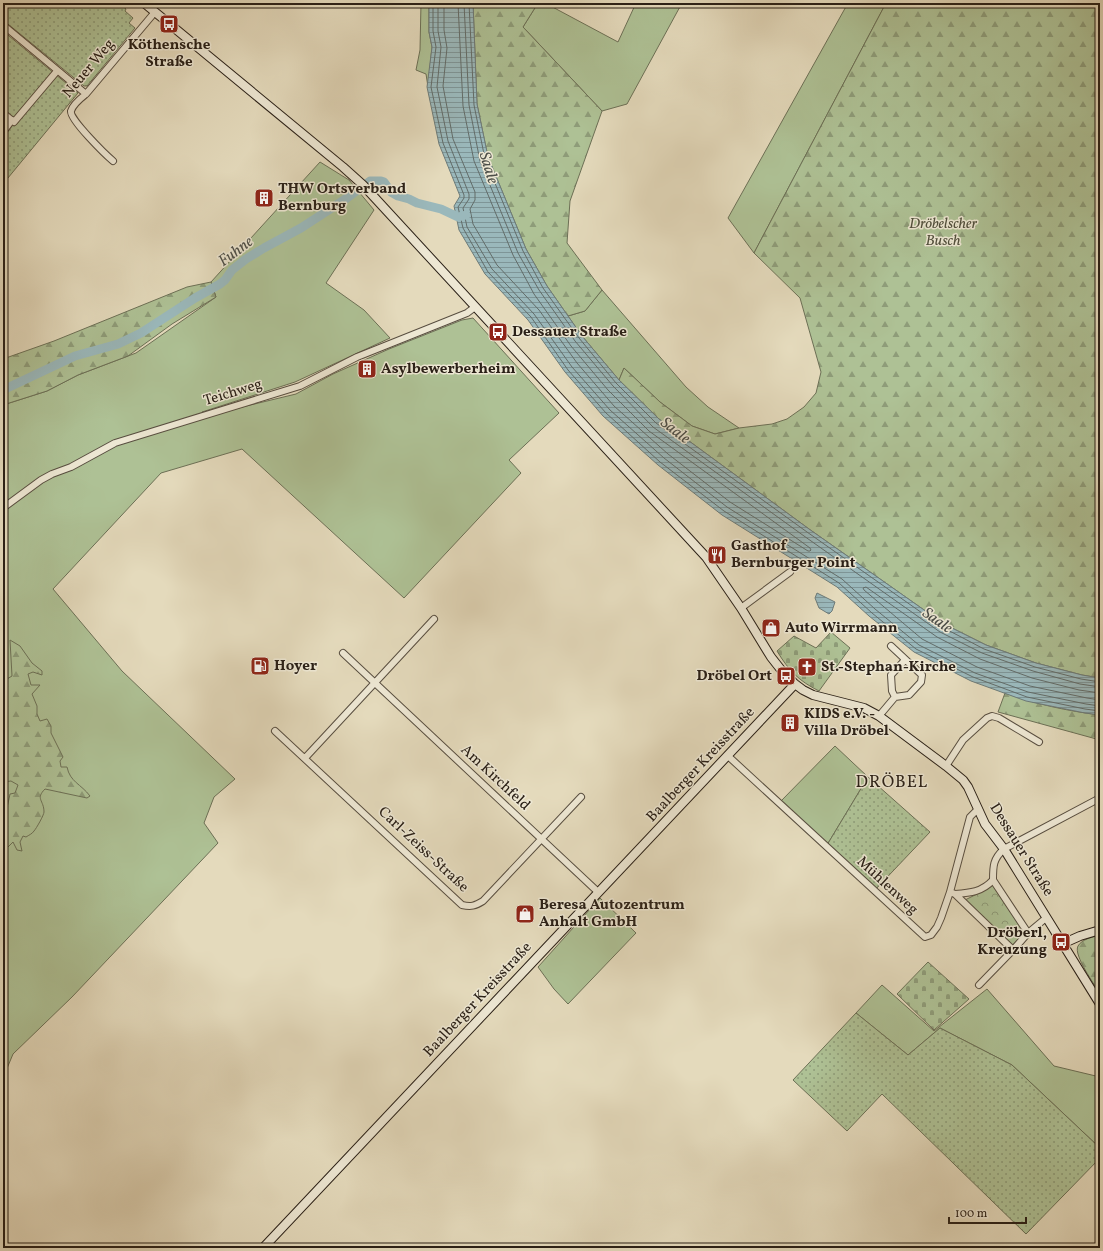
<svg xmlns="http://www.w3.org/2000/svg" width="1103" height="1251" viewBox="0 0 1103 1251" font-family="Vollkorn,serif">
  <style>
    .grass { fill: #aec195; stroke: #6c7056 }
    .forest { fill: url(#forest-firs); stroke: #6c7056 }
    .cemetery { fill: url(#cemetery-stones); stroke: #6c7056 }
    .park { fill: url(#park-crowns); stroke: #6c7056 }
    .garden { fill: url(#garden-dots); stroke: #6c7056 }
    .water { fill: url(#water-rules); stroke: #6d7b79 }
    .lines { fill: none; stroke-linecap: round; stroke-linejoin: round }
    .shore { stroke: #626c69; stroke-width: 1 }
    .river { stroke: #9ab8bb; stroke-width: 9 }
    .street-casing { stroke: #584e40; stroke-width: 8 }
    .secondary-casing { stroke: #2a2017; stroke-width: 10 }
    .street { stroke: #ede7d3; stroke-width: 6 }
    .secondary { stroke: #ede7d3; stroke-width: 8 }
    .labels { text-anchor: middle; dominant-baseline: central; stroke-width: 3; stroke-linejoin: round; paint-order: stroke }
    .poi-label { font-size: 15px; font-weight: bold; fill: #2a2017; stroke: #ede7d3; text-anchor: start }
    .street-label { font-size: 15px; fill: #2a2017; stroke: #ede7d3 }
    .park-label { font-size: 15px; font-style: italic; fill: #52503d; stroke: #ede7d3 }
    .water-label { font-size: 16px; font-style: italic; fill: #4c4e48; stroke: #ede7d3 }
    .quarter-label { font-size: 17px; letter-spacing: 1px; fill: #2a2017; stroke: #ede7d3 }
  </style>
  <defs>
    <pattern id="forest-firs" width="22" height="20" patternUnits="userSpaceOnUse"><rect width="22" height="20" fill="#aec195"/><path d="M5 1l3.5 6h-7zM16 11l3.5 6h-7z" fill="#8e9c79"/></pattern>
    <pattern id="cemetery-stones" width="16" height="16" patternUnits="userSpaceOnUse"><rect width="16" height="16" fill="#aec195"/><path d="M2 7V4a2 2 0 0 1 4 0v3zM10 15v-3a2 2 0 0 1 4 0v3z" fill="#8e9c79"/></pattern>
    <pattern id="park-crowns" width="20" height="18" patternUnits="userSpaceOnUse"><rect width="20" height="18" fill="#aec195"/><path d="M2 6a3 3 0 1 1 6 0M12 15a3 3 0 1 1 6 0" fill="none" stroke="#8e9c79"/></pattern>
    <pattern id="garden-dots" width="8" height="8" patternUnits="userSpaceOnUse"><rect width="8" height="8" fill="#aec195"/><path d="M2 2h.1M6 6h.1" fill="none" stroke="#8e9c79" stroke-width="1.8" stroke-linecap="round"/></pattern>
    <pattern id="water-rules" width="6" height="5" patternUnits="userSpaceOnUse"><rect width="6" height="5" fill="#9ab8bb"/><path d="M0 2.5h6" fill="none" stroke="#7e9597"/></pattern>
  </defs>
  <rect width="100%" height="100%" fill="#e4dabc"/>
  <filter id="stains"><feTurbulence type="fractalNoise" baseFrequency=".005" numOctaves="4"/><feColorMatrix values="0 0 0 0 .2 0 0 0 0 .09 0 0 0 0 .02 0 0 0 .5 -.17"/></filter>
  <radialGradient id="worn" r=".72"><stop offset=".6" stop-color="#630" stop-opacity="0"/><stop offset="1" stop-color="#630" stop-opacity=".3"/></radialGradient>
  <!-- grass -->
  <path class="grass" d="M421,3H429V32L432,47L428,87L426,74L416,70L420,50Z
    M538,3H545L618,42L636,3H682L627,104L602,111L523,27Z
    M848,3H886L754,253L728,218Z
    M320,162L349,180L374,210L326,283L364,310L390,338L295,382L202,412L209,415L296,394L333,374L389,349L462,320L473,318L559,413L509,460L521,473L404,598L242,449L161,473L53,589L122,671L235,779L214,797L204,823L218,843L72,997L13,1054L3,1078V405L47,391L78,375L136,353L216,297L211,282Z
    M602,290L686,387L708,407L739,428L715,434L692,426L660,402L624,368L619,380L582,336L568,316L585,311Z
    M835,746L868,777L827,845L781,801Z
    M600,898L636,933L568,1004L554,989L538,967Z
    M882,985L934,1031L987,989L1054,1066L1100,1077V1148L1012,1065L940,1028L908,1055L856,1013Z"/>
  <!-- forest -->
  <path class="forest" d="M473,3H538L523,27L602,111L570,201L567,243L602,290L585,311L568,316L547,286L526,249L488,157L477,104Z
    M886,3H1100V678L1082,675L1036,663L986,645L944,624L809,529L659,419L619,380L624,368L660,402L692,426L715,434L739,428L772,424L787,419L804,407L816,393L821,372L800,298L754,253Z
    M211,282L216,297L172,324L128,356L78,375L47,391L3,405V359L54,341L187,287Z
    M10,640L20,646L32,663L42,671V675L33,672L28,674L31,685H40L32,694L37,706V714L40,721L47,719L51,726V733L63,757L60,761L61,767H67C70,782 81,784 90,796L87,798L45,789C35,799 44,800 44,812C44,815 36,829 34,831C32,834 29,835 26,837L23,836L20,842L22,851L17,850L13,842L7,848L3,846V824H7L6,813L10,794L15,793L18,785L11,781L3,782V677L7,679L12,676Z
    M1005,693C1035,704 1068,711 1100,715V740L998,712Z
    M1100,935V994C1095,985 1073,955 1078,946C1082,939 1093,937 1100,935Z"/>
  <!-- cemetery -->
  <path class="cemetery" d="M831,632L850,648L819,691C799,681 789,671 777,651L794,636L816,648Z
    M928,962L969,999L934,1030L897,994Z"/>
  <!-- park -->
  <path class="park" d="M993,884L1023,930C1023,938 1018,945 1010,945L965,900L989,888Z"/>
  <!-- garden -->
  <path class="garden" d="M3,3H119L126,9L125,11L133,18L129,23L135,28L87,86H84L3,20Z
    M3,31L78,93L3,184Z
    M868,777L930,832L875,890L827,845Z
    M856,1013L908,1055L940,1028L1012,1065L1100,1148V1158L1026,1234L882,1094L847,1131L793,1080Z"/>
  <!-- water -->
  <path class="water" d="M429,3H473L477,104L488,157L526,249L547,286L582,336L619,380L659,419L809,529L944,624L986,645L1036,663L1082,675L1100,678V715L1085,713L1026,701L971,681L914,652L869,616L837,587L722,515L658,465L603,416L565,372L528,320L485,274L459,230L454,206L460,196L439,144L427,87L432,47L429,32Z
    M817,593L835,602L832,611L829,614L819,608L815,598Z"/>
  <g class="lines">
    <!-- shore -->
    <path class="shore" d="M433,3V31L436,47L431,87L443,143L464,195V198L458,207L463,228L488,272L531,317L568,370L606,413L660,462L724,511L839,583L872,613L916,649L973,677L1027,697L1085,709L1100,711
      M438,3V31L441,47L437,87L448,141L469,194V199L463,208L467,227L492,269L534,314L572,367L610,410L664,458L727,507L842,579L875,609L919,645L975,673L1028,692L1086,704L1100,706
      M444,3V30L447,48L443,86L453,139L475,192V200L470,209L473,224L497,265L539,310L577,363L614,406L668,454L730,502L808,551H810L811,550L810,548L649,431L608,390L571,346L534,294L513,255L474,161L463,106L458,3
      M464,3L469,105L480,161L518,253L539,290L575,341L613,386L653,427L804,536L940,632L982,653L1033,671L1080,684L1100,687
      M469,3L474,105L485,159L523,251L543,288L579,338L616,383L656,423L807,532L942,627L984,649L1035,667L1081,679L1100,682
      M1100,693L1079,690L1032,678L980,659L937,637L866,587L863,588L864,590L922,639L977,667L1030,686L1087,698L1100,700"/>
    <!-- river -->
    <path class="river" d="M3,390L75,356L118,344L141,333L195,298L220,284L225,280L232,270L246,259L264,248L301,228L347,198L370,181H381L384,182L391,192L398,196L409,199L417,203L441,209L458,217L466,215"/>
    <!-- street casing -->
    <g class="street-casing">
      <path id="street" d="M3,25L86,94
        M3,113L14,122L57,71
        M3,132L12,120
        M113,161C106,155 69,119 71,111C73,104 81,98 86,94L155,12
        M3,508L41,480L52,474L71,467L115,443L300,386L357,357L467,313L475,307
        M741,608L790,572
        M343,653L598,892
        M895,697L892,691L891,675L905,660
        M879,716L895,697L909,695L921,682L922,675L891,646
        M275,731L462,905C471,907 475,906 483,901L581,797
        M728,756L925,937L931,935L937,927L941,918L950,892L970,817L975,812L979,811
        M305,758L434,619
        M946,766L963,740L987,718L992,716L999,718L1039,742
        M993,880C993,866 993,859 1004,849L1100,798
        M950,892L955,894L1013,950L1028,933L993,880C982,892 970,893 955,894
        M1028,933L1046,918
        M979,985L1013,950"/>
    </g>
    <!-- secondary casing -->
    <g class="secondary-casing">
      <path id="secondary" d="M144,3L343,167L363,185L706,557L741,608L771,657L782,671L795,684L803,690L813,695L864,708L879,716L946,766L963,780L968,787L985,824L1004,849L1100,1004
        M1062,944L1080,936L1100,930
        M263,1248L795,684"/>
    </g>
    <!-- street -->
    <use href="#street" class="street"/>
    <!-- secondary -->
    <use href="#secondary" class="secondary"/>
  </g>
  <!-- icons -->
  <defs>
    <g id="bus-square" transform="scale(1)"><rect x="-9" y="-9" width="18" height="18" rx="4" fill="#8f2418" stroke="#ede7d3"/><path d="M-5-6H5V4H4V6H2V4H-2V6H-4V4H-5ZM-3.5-4V0h7V-4ZM-3.5 1.2v1.5H-2V1.2ZM2 1.2v1.5H3.5V1.2Z" fill="#fff"/></g>
    <g id="building-square" transform="scale(1)"><rect x="-9" y="-9" width="18" height="18" rx="4" fill="#8f2418" stroke="#ede7d3"/><path d="M-4-6H4V6H1V3H-1V6H-4ZM-2.5-4.3h1.7v1.8h-1.7ZM.8-4.3h1.7v1.8H.8ZM-2.5-1h1.7V.8h-1.7ZM.8-1h1.7V.8H.8Z" fill="#fff"/></g>
    <g id="restaurant-square" transform="scale(1)"><rect x="-9" y="-9" width="18" height="18" rx="4" fill="#8f2418" stroke="#ede7d3"/><path d="M-5-6h1v4h1v-4h1v4h1v-4h1v5L-1.5 .5V6h-2V.5L-5-1ZM5-6V6H3V1.5H1.5Q1.5-4 5-6Z" fill="#fff"/></g>
    <g id="shop-square" transform="scale(1)"><rect x="-9" y="-9" width="18" height="18" rx="4" fill="#8f2418" stroke="#ede7d3"/><path d="M-5-2.5h2.3a2.7 3.5 0 0 1 5.4 0H5L5.5 6h-11ZM-1.5-2.5h3a1.5 2.3 0 0 0-3 0Z" fill="#fff"/></g>
    <g id="fuel-square" transform="scale(1)"><rect x="-9" y="-9" width="18" height="18" rx="4" fill="#8f2418" stroke="#ede7d3"/><path d="M-5.5-6h7V0h2V4h1.3V-2.5L3-4.5l.8-.8L6-3V5H2.5V1h-1V6h-7ZM-4.2-4.7v3.2H.2V-4.7Z" fill="#fff"/></g>
    <g id="church-square" transform="scale(1)"><rect x="-9" y="-9" width="18" height="18" rx="4" fill="#8f2418" stroke="#ede7d3"/><path d="M-1.2-6h2.4v3.5h3.3v2.4h-3.3V6h-2.4V-.1h-3.3v-2.4h3.3Z" fill="#fff"/></g>
  </defs>
  <g fill-rule="evenodd">
    <use href="#bus-square" x="169" y="24"/>
    <use href="#building-square" x="264" y="198"/>
    <use href="#bus-square" x="498" y="332"/>
    <use href="#building-square" x="367" y="369"/>
    <use href="#restaurant-square" x="717" y="555"/>
    <use href="#shop-square" x="771" y="628"/>
    <use href="#fuel-square" x="260" y="666"/>
    <use href="#church-square" x="807" y="667"/>
    <use href="#bus-square" x="786" y="676"/>
    <use href="#building-square" x="790" y="723"/>
    <use href="#shop-square" x="525" y="914"/>
    <use href="#bus-square" x="1061" y="942"/>
  </g>
  <g class="labels">
    <!-- poi labels -->
    <g class="poi-label">
      <text x="169" y="45" text-anchor="middle">Köthensche<tspan x="169" dy="17">Straße</tspan></text>
      <text x="278" y="189">THW Ortsverband<tspan x="278" dy="17">Bernburg</tspan></text>
      <text x="512" y="332">Dessauer Straße</text>
      <text x="381" y="369">Asylbewerberheim</text>
      <text x="731" y="546">Gasthof<tspan x="731" dy="17">Bernburger Point</tspan></text>
      <text x="785" y="628">Auto Wirrmann</text>
      <text x="274" y="666">Hoyer</text>
      <text x="821" y="667">St.-Stephan-Kirche</text>
      <text x="772" y="676" text-anchor="end">Dröbel Ort</text>
      <text x="804" y="714">KIDS e.V. -<tspan x="804" dy="17">Villa Dröbel</tspan></text>
      <text x="539" y="905">Beresa Autozentrum<tspan x="539" dy="17">Anhalt GmbH</tspan></text>
      <text x="1047" y="933" text-anchor="end">Dröberl,<tspan x="1047" dy="17">Kreuzung</tspan></text>
    </g>
    <!-- street labels -->
    <g class="street-label">
      <text transform="translate(89 69) rotate(-50)">Neuer Weg</text>
      <text transform="translate(233 393) rotate(-17)">Teichweg</text>
      <text transform="translate(701 765) rotate(-47)">Baalberger Kreisstraße</text>
      <text transform="translate(495 778) rotate(43)">Am Kirchfeld</text>
      <text transform="translate(423 850) rotate(43)">Carl-Zeiss-Straße</text>
      <text transform="translate(1021 850) rotate(58)">Dessauer Straße</text>
      <text transform="translate(887 886) rotate(43)">Mühlenweg</text>
      <text transform="translate(478 1000) rotate(-47)">Baalberger Kreisstraße</text>
    </g>
    <!-- park labels -->
    <g class="park-label">
      <text x="943" y="224">Dröbelscher<tspan x="943" dy="17">Busch</tspan></text>
    </g>
    <!-- water labels -->
    <g class="water-label">
      <text transform="translate(488 168) rotate(73)">Saale</text>
      <text transform="translate(236 252) rotate(-37)">Fuhne</text>
      <text transform="translate(675 431) rotate(38)">Saale</text>
      <text transform="translate(937 621) rotate(35)">Saale</text>
    </g>
    <!-- quarter labels -->
    <g class="quarter-label">
      <text x="892" y="782">DRÖBEL</text>
    </g>
  </g>
  <!-- margin -->
  <rect width="1103" height="1251" fill="none" stroke="#e4dabc" stroke-width="16"/>
  <rect x="4" y="4" width="1095" height="1243" fill="none" stroke="#2a2017" stroke-width="2"/>
  <rect x="8" y="8" width="1087" height="1235" fill="none" stroke="#2a2017"/>
  <!-- scale -->
  <path d="M949 1217v6h77v-6" fill="none" stroke="#2a2017" stroke-width="2"/>
  <text x="955" y="1217" font-size="12" fill="#2a2017" stroke="#ede7d3" stroke-width="3" paint-order="stroke">100 m</text>
  <rect width="100%" height="100%" filter="url(#stains)"/>
  <rect width="100%" height="100%" fill="url(#worn)"/>
</svg>
